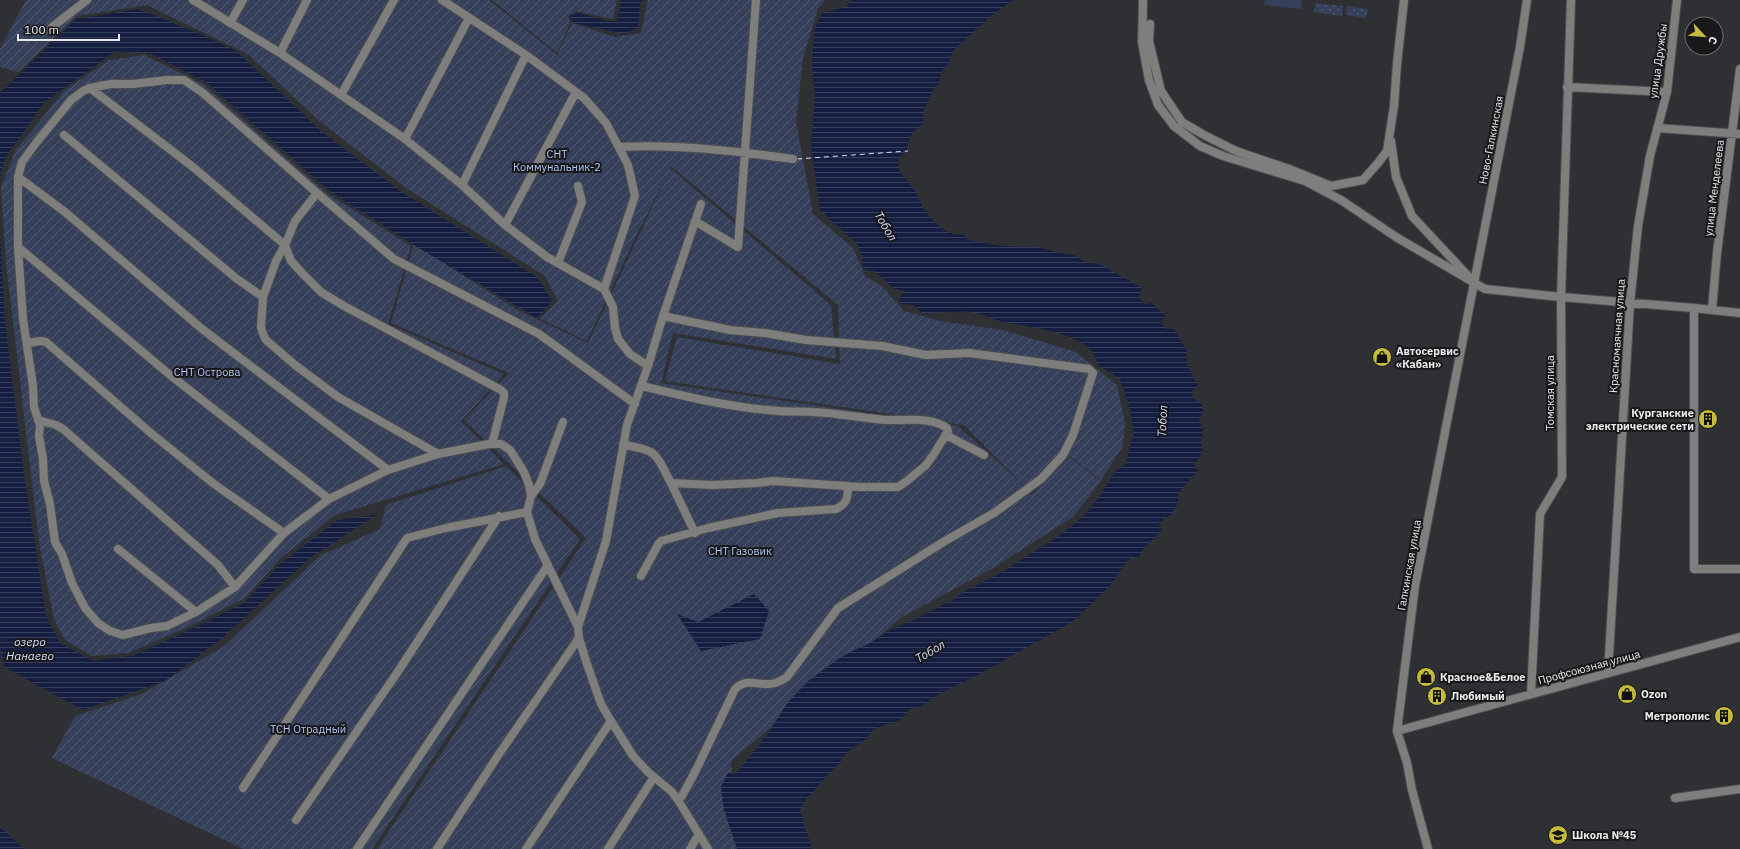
<svg xmlns="http://www.w3.org/2000/svg" width="1740" height="849" viewBox="0 0 1740 849" font-family="'IBM Plex Sans',sans-serif">
  <style>
    .grass { fill: #37405a }
    .park { fill: url(#park-dots) }
    .garden { fill: url(#garden-furrows) }
    .water { fill: url(#water-rules) }
    .lines { fill: none; stroke-linecap: round; stroke-linejoin: round }
    .ferry { stroke: #d4def9; stroke-width: 1; stroke-dasharray: 5 4; stroke-linecap: butt }
    .street-casing { stroke: #4d4e51; stroke-width: 10 }
    .street { stroke: #7e7e7c; stroke-width: 8 }
    .labels { text-anchor: middle; dominant-baseline: central; stroke-width: 4; stroke-linejoin: round; paint-order: stroke }
    .street-label { font-size: 11px; fill: #e8e9ec; stroke: #18181a }
    .park-label { font-size: 11px; fill: #b3c5fa; stroke: #18181a }
    .poi-label { font-size: 11px; font-weight: bold; fill: #e8e9ec; stroke: #18181a; text-anchor: start }
    .water-label { font-size: 12px; font-style: italic; fill: #d4def9; stroke: #18181a }
  </style>
  <defs>
    <pattern id="park-dots" width="8" height="8" patternUnits="userSpaceOnUse"><rect width="8" height="8" fill="#37405a"/><path d="M2 2h.1M6 6h.1" fill="none" stroke="#545c72" stroke-width="1.8" stroke-linecap="round"/></pattern>
    <pattern id="garden-furrows" width="10" height="10" patternUnits="userSpaceOnUse"><rect width="10" height="10" fill="#37405a"/><path d="M-1 1l2-2M0 10L10 0M9 11l2-2" fill="none" stroke="#545c72"/></pattern>
    <pattern id="water-rules" width="6" height="5" patternUnits="userSpaceOnUse"><rect width="6" height="5" fill="#151e41"/><path d="M0 2.5h6" fill="none" stroke="#373f5d"/></pattern>
  </defs>
  <rect width="100%" height="100%" fill="#2f3034"/>
  <!-- grass -->
  <path class="grass" d="M1265,0H1302L1301,9L1264,5Z"/>
  <!-- park -->
  <path class="park" d="M1315,3L1343,6L1342,16L1314,12Z
    M1347,6L1368,9L1366,18L1346,15Z"/>
  <!-- garden -->
  <path class="garden" d="M26,0H489L557,55L572,23L615,37L641,33L648,0H825L818,8L803,58L796,122L813,214L853,248L865,276L883,287L904,311L940,321L1003,330L1076,352L1117,385L1125,423L1123,446L1101,480L1069,456L1031,493L964,425L665,381L677,337L840,364L838,305L671,166L670,168L831,305L836,359L673,333L661,383L958,426L1020,482L1031,495L1069,457L1101,481L1073,517L993,568L902,617L731,761L739,849H377L586,538L464,420L509,373L391,323L414,244L519,311L588,343L668,174L637,234L587,341L540,319L558,301L545,276L406,188L317,119L249,55L147,5L77,16L18,72L0,67V49Z
    M492,0H617L613,19L576,11L568,16L570,23L557,53Z
    M144,55L203,84L328,194L411,246L388,324L504,374L461,421L504,464L335,515L281,558L245,598L188,627L128,653L92,656L65,640L54,619L39,542L6,263L1,187L15,151L64,91L109,60Z
    M506,466L580,539L372,849H243L52,758L75,716L142,694L223,647L321,555L380,529L386,505Z"/>
  <!-- water -->
  <path class="water" d="M621,0H643L640,5L638,28L624,34L574,23L569,16L579,13L607,21H617Z
    M852,0H1013L992,15L953,51L949,63L941,73L939,83L934,89L924,110L923,123C913,132 907,138 907,152L899,157C895,171 906,178 914,189C917,194 919,200 922,206C930,219 947,238 964,234L967,240L1001,246L1039,247L1059,253L1074,255L1085,262L1102,265L1142,288L1139,297L1144,304L1152,303L1166,316L1160,323L1167,329H1174L1187,351C1184,362 1191,375 1198,385L1191,392L1194,399L1202,405L1203,413L1199,419L1203,430L1201,443L1203,452L1194,465L1198,470L1178,494V503L1171,515L1163,519L1158,528L1163,529L1145,547L1139,557H1134L1127,561L1109,587L1072,622L980,674L939,694L920,707L910,709L900,720L873,729C865,744 853,745 844,756C841,760 841,763 836,766L804,802L800,810L812,849H737L724,810L721,787L728,773L736,774L767,735L788,702L808,681L831,664L848,653L870,643L892,629L909,622L951,601L965,591L997,575L1059,536L1083,517L1101,494L1114,473L1126,463L1134,433L1129,405L1120,379L1098,365C1093,331 1027,328 1000,321C990,318 980,313 970,312C955,311 939,313 924,314L913,305L900,304L899,297L905,291L894,289L876,272L863,269L862,256L857,244L820,210L811,147L815,96L812,66L814,30L822,13L846,7Z
    M138,9L200,34L236,51L322,132L400,191L537,277L552,301L537,318L417,247L331,192L206,82L151,54L116,51L45,102L5,158L0,177V93L76,19Z
    M0,235L5,323L24,474L46,616L60,643L93,661L135,655L209,621L245,602L278,566L337,520L376,515L310,558L222,638L165,681L83,710L4,667L0,649Z
    M754,594L769,611L760,639L701,651L677,614L698,622Z
    M0,827L24,849H0Z"/>
  <g class="lines">
    <!-- ferry -->
    <path class="ferry" d="M797,159L908,151"/>
    <!-- street casing -->
    <g class="street-casing">
      <path id="street" d="M193,0L280,53L405,139L462,185L505,225L547,257L604,289L613,307L615,328L618,339L630,354L648,366L627,425L606,541L578,627
        M442,0L526,55L584,98L606,123L628,165L635,196L604,289
        M1143,0L1142,42L1149,80L1158,105L1174,126L1200,146L1223,156L1305,181L1341,200L1396,237L1485,289L1561,297L1694,308L1740,313
        M230,23L243,0
        M1150,24L1149,41L1161,91L1182,122L1204,135L1236,151L1289,169L1331,186L1363,180L1378,163L1387,151L1394,106L1397,64L1404,0
        M52,27L87,0
        M280,53L307,0
        M1567,87L1667,92
        M90,88L193,167L285,245L291,261L303,274L321,292L344,306L501,390L504,393V397L492,444
        M341,95L394,0
        M1657,128L1740,134
        M64,135L237,279L263,297
        M405,139L469,18
        M1391,141L1396,177L1412,216L1469,277
        M619,147C677,144 736,151 793,159
        M18,177L65,212L202,329L388,470
        M462,185L526,55
        M317,193L295,221L285,245L276,261L263,297L261,327L263,334L266,340L295,365L338,397L438,454
        M695,221L738,247L756,0
        M505,225L576,92
        M18,247L170,375L329,499
        M558,263L582,202L578,186
        M1694,308V569H1740
        M1712,310L1717,253L1740,69
        M663,316L730,330L765,333L806,340L882,346L926,355L969,353L1089,369L1093,373L1073,435L1063,455L1041,479L994,513L945,541L838,608L787,677C781,681 775,684 769,684C756,685 746,678 735,689L696,770L682,796L678,800
        M27,343L41,341L46,342L152,434L214,484L284,533
        M648,366L663,316L701,204
        M38,420L56,425L63,429L218,565L235,587
        M946,435L984,455
        M623,445C658,450 655,453 671,483L712,485L757,483L773,481L860,487H898L907,481L926,465L934,454L948,431L947,428C930,416 906,421 885,420C861,418 837,413 813,412C802,411 790,412 779,411C733,408 687,397 642,386
        M671,483L695,533
        M531,496L540,484L563,422
        M527,512L531,496L529,485L524,472L510,450L501,444H489L438,454L388,470L329,499L284,533L235,587L196,612L167,626L151,628L123,635L110,631L98,623L85,608L72,583L62,554L55,542L50,504L44,481L43,459L39,436L40,425L34,407L33,386L23,319L18,247V177L22,162L36,143L71,100L83,91L90,88L111,84H133L167,80H184L203,93L317,193L394,259L539,334L635,404
        M118,549L196,612
        M641,576L659,543L661,541L708,528L778,513L836,509C847,504 848,498 848,486
        M1608,673L1630,303L1638,226L1650,156L1667,92L1677,0
        M1531,694L1540,514L1562,477L1561,297L1571,0
        M1397,731L1740,637
        M243,788L407,538L446,528L527,512L535,539L578,627L579,638L586,661L601,704L611,721L633,756L648,772L672,792L678,800L708,849
        M1675,798L1740,789
        M296,820L399,670L499,516
        M357,849L548,565
        M437,849L499,754L579,638
        M526,849L611,721
        M608,849L654,777
        M690,849L699,834
        M1428,849L1412,790L1407,763L1397,731L1415,586L1520,47L1527,0"/>
    </g>
    <!-- street -->
    <use href="#street" class="street"/>
  </g>
  <!-- icons -->
  <defs>
    <g id="shop-disc" transform="scale(1)"><circle r="9.5" fill="#c6bc3c" stroke="#18181a"/><path d="M-5-2.5h2.3a2.7 3.5 0 0 1 5.4 0H5L5.5 6h-11ZM-1.5-2.5h3a1.5 2.3 0 0 0-3 0Z" fill="#111"/></g>
    <g id="building-disc" transform="scale(1)"><circle r="9.5" fill="#c6bc3c" stroke="#18181a"/><path d="M-4-6H4V6H1V3H-1V6H-4ZM-2.5-4.3h1.7v1.8h-1.7ZM.8-4.3h1.7v1.8H.8ZM-2.5-1h1.7V.8h-1.7ZM.8-1h1.7V.8H.8Z" fill="#111"/></g>
    <g id="school-disc" transform="scale(1)"><circle r="9.5" fill="#c6bc3c" stroke="#18181a"/><path d="M0-5L7-2L0 1L-7-2ZM-4 1L0 2.5L4 1V4Q0 6-4 4Z" fill="#111"/></g>
  </defs>
  <g fill-rule="evenodd">
    <use href="#shop-disc" x="1382" y="357"/>
    <use href="#building-disc" x="1708" y="419"/>
    <use href="#shop-disc" x="1426" y="677"/>
    <use href="#shop-disc" x="1627" y="694"/>
    <use href="#building-disc" x="1437" y="696"/>
    <use href="#building-disc" x="1724" y="716"/>
    <use href="#school-disc" x="1558" y="835"/>
  </g>
  <g class="labels">
    <!-- street labels -->
    <g class="street-label">
      <text transform="translate(1658 61) rotate(-82)">улица Дружбы</text>
      <text transform="translate(1491 140) rotate(-79)">Ново-Галкинская</text>
      <text transform="translate(1714 188) rotate(-83)">улица Менделеева</text>
      <text transform="translate(1617 336) rotate(-86)">Красномаячная улица</text>
      <text transform="translate(1550 393) rotate(-90)">Томская улица</text>
      <text transform="translate(1409 565) rotate(-80)">Галкинская улица</text>
      <text transform="translate(1589 667) rotate(-15)">Профсоюзная улица</text>
    </g>
    <!-- park labels -->
    <g class="park-label">
      <text x="557" y="154">СНТ<tspan x="557" dy="13">Коммунальник-2</tspan></text>
      <text x="207" y="372">СНТ Острова</text>
      <text x="740" y="551">СНТ Газовик</text>
      <text x="308" y="729">ТСН Отрадный</text>
    </g>
    <!-- poi labels -->
    <g class="poi-label">
      <text x="1396" y="351">Автосервис<tspan x="1396" dy="13">«Кабан»</tspan></text>
      <text x="1694" y="413" text-anchor="end">Курганские<tspan x="1694" dy="13">электрические сети</tspan></text>
      <text x="1440" y="677">Красное&amp;Белое</text>
      <text x="1641" y="694">Ozon</text>
      <text x="1451" y="696">Любимый</text>
      <text x="1710" y="716" text-anchor="end">Метрополис</text>
      <text x="1572" y="835">Школа №45</text>
    </g>
    <!-- water labels -->
    <g class="water-label">
      <text transform="translate(886 226) rotate(59)">Тобол</text>
      <text transform="translate(1162 421) rotate(-87)">Тобол</text>
      <text x="30" y="641">озеро<tspan x="30" dy="14">Нанаево</tspan></text>
      <text transform="translate(930 651) rotate(-30)">Тобол</text>
    </g>
  </g>
  <!-- north arrow -->
  <g transform="translate(1704 36) rotate(116)"><circle r="19" fill="#18181a" stroke="#6b6c6e"/>
  <path d="M0-3L7 15L0 10L-7 15Z" fill="#c6bc3c"/>
  <text y="-6" font-size="11" font-weight="bold" text-anchor="middle" fill="#e8e9ec">С</text>
  </g>
  <!-- scale -->
  <path d="M18 34v6h101v-6" fill="none" stroke="#e8e9ec" stroke-width="2"/>
  <text x="24" y="34" font-size="12" fill="#e8e9ec" stroke="#18181a" stroke-width="3" paint-order="stroke">100 m</text>
</svg>
